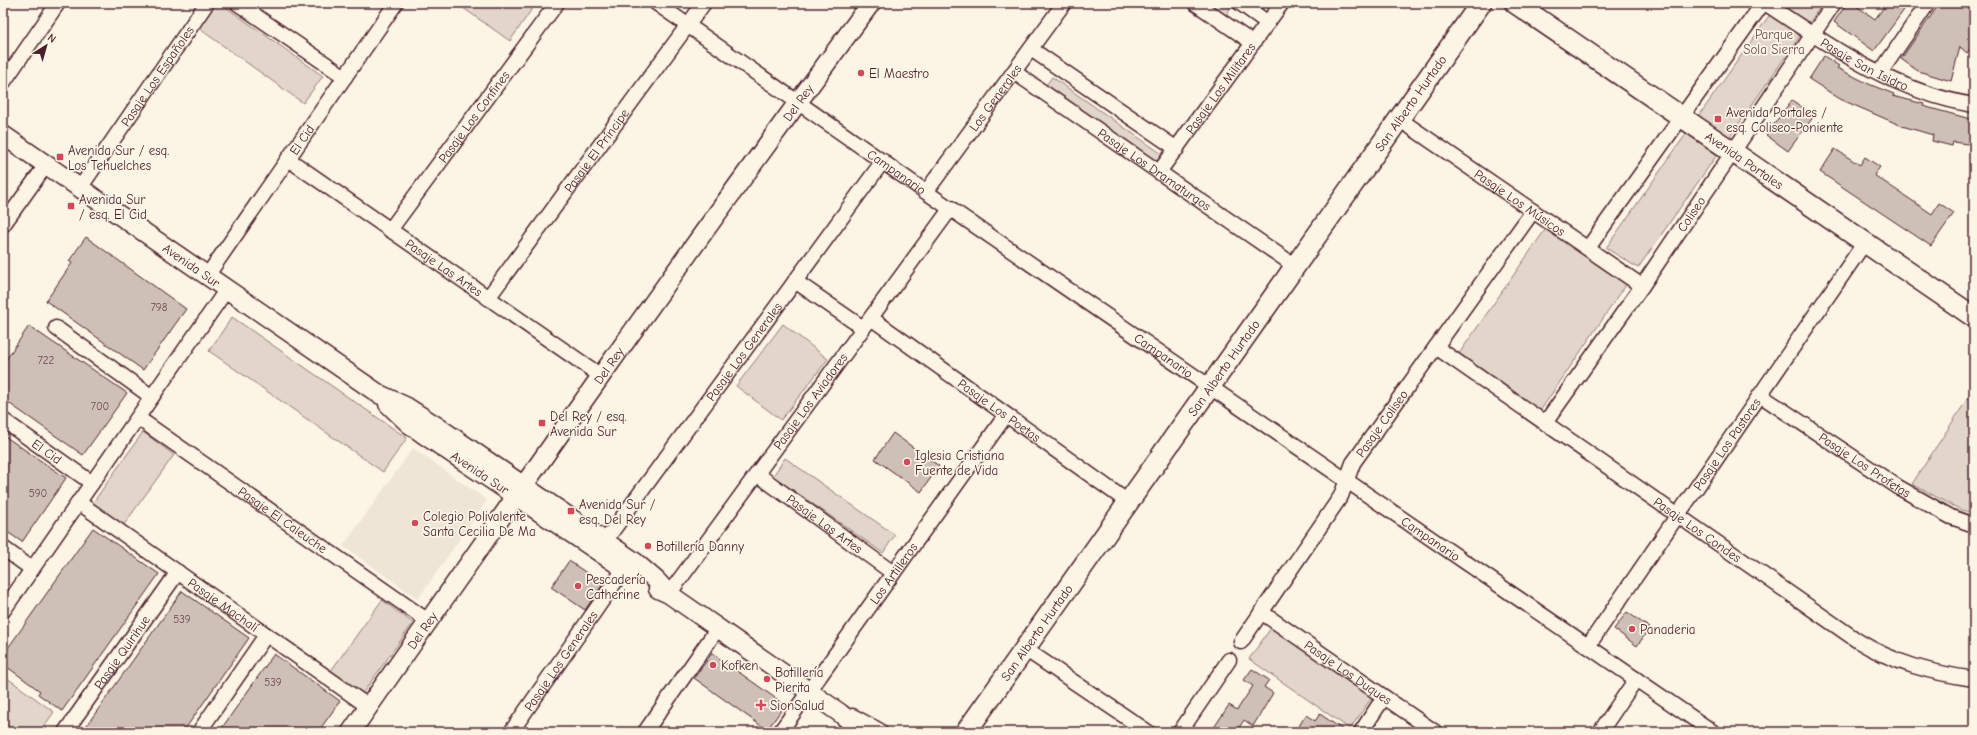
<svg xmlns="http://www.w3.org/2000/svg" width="1977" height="735" viewBox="0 0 1977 735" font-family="'Comic Neue',sans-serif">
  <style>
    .built { fill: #eee5d7 }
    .green { fill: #e2d5ca; stroke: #967a7a }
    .building { fill: #cfc0b7; stroke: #4a1f2b }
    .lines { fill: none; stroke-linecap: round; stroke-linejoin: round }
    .minor-casing { stroke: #4a1f2b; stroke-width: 17 }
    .tertiary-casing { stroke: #4a1f2b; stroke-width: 21 }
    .secondary-casing { stroke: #4a1f2b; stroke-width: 23 }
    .minor { stroke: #fcf5e5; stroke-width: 14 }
    .tertiary { stroke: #fcf5e5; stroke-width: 18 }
    .secondary { stroke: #fcf5e5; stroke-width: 20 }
    .poi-dot { fill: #d1495b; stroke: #fcf5e5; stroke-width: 1.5 }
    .labels { text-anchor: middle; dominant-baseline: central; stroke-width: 3.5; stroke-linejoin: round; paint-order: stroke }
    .number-label { font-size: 11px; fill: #6b474e }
    .park-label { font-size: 13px; fill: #704c53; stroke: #fcf5e5 }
    .street-label { font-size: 13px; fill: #4a1f2b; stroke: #fcf5e5 }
    .poi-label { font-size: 13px; fill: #4a1f2b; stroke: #fcf5e5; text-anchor: start }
  </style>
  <rect width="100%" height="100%" fill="#fcf5e5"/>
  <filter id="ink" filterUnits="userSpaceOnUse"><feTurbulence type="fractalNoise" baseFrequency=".025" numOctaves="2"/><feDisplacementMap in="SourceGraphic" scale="8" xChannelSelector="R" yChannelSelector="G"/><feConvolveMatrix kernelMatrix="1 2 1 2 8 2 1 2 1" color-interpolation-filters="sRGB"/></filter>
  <g filter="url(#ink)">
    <!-- built -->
    <path class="built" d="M413,448L487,500L418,599L343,546Z"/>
    <!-- green -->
    <path class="green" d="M214,3H220L323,76L303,103L197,27Z
      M456,3H536L510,41Z
      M1201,3H1226L1231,7L1223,19Z
      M1778,3H1823L1638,268L1606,248Z
      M1052,77L1162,154L1154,165L1044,88Z
      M1547,227L1628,282L1540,411L1458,355Z
      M232,317L407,438L383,472L209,351Z
      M783,324L828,359L781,420L736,386Z
      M1974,389V513L1961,510L1912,484Z
      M143,432L174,455L123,526L92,504Z
      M785,458L895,535L883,553L773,476Z
      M382,600L413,623L362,694L330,672Z
      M1271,628L1372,697L1350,729L1249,659Z
      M3,675L54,712L40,732H17L3,722Z"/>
    <!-- building -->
    <path class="building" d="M1847,3H1852L1875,19L1887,3H1909L1874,51L1834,22Z
      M1940,3H1974V43L1967,53L1960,47L1951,81L1918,71L1901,59Z
      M1824,56L1839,66L1837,68L1871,85L1894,94L1893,96L1924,104L1923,106L1974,120V145L1953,142L1952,146L1932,141L1933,135L1902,126L1840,99L1809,79Z
      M1792,100L1814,116L1788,151L1766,135Z
      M1835,149L1860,165L1865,157L1880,167L1874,175L1932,214L1939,203L1954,213L1931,246L1820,172Z
      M86,237L186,309L143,370L46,301L72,263L69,261Z
      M29,326L127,393L83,455L3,399V364Z
      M893,433L939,466L921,492L875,459Z
      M3,435L66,478L22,542L3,529Z
      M93,528L159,574L62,711L38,694L40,691L3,664V655Z
      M569,561L603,584L585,610L551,587Z
      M182,591L249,638L183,732H82Z
      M1627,612L1650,628L1637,646L1614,629Z
      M712,653L785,705L767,730L694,678Z
      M274,654L340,701L318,732H219Z
      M1252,669L1269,680L1264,687L1273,693L1261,713L1253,726L1244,720L1236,732H1211L1229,705L1237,710L1253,686L1244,680Z
      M1320,714L1346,732H1295L1306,715L1315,721Z"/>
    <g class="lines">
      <!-- minor casing -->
      <g class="minor-casing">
        <g id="minor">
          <path d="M237,3L345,77"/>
          <path id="s1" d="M656,3L926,192L1713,732"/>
          <path d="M1195,3L1253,43"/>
          <path d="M1240,3L1268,23"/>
          <path id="s2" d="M1765,3C1829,46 1896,93 1974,105"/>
          <path d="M1031,49L1177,149"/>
          <path id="s3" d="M1014,72L1295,266"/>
          <path d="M1880,73L1928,3"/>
          <path d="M3,83L58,3"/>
          <path id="s4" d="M1399,119L1642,286"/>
          <path id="s5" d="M288,159L601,376"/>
          <path id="s6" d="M1159,172L1282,3"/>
          <path id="s7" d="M80,188L207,3"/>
          <path id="s8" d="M926,192L1064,3"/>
          <path d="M3,225L46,165"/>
          <path id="s9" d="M390,230L557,3"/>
          <path d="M1588,248L1763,3"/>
          <path id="s10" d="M207,276L396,3"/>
          <path d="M795,281L863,328"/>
          <path id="s11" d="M488,298L704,3"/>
          <path id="s12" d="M871,318L1128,502"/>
          <path d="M56,328L152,397"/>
          <path id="s13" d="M1436,347L1858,641C1894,663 1932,673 1974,679"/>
          <path id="s14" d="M1760,395L1898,487L1951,517L1974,525"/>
          <path id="s15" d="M138,418L428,621"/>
          <path id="s16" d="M3,420L92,483"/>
          <path id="s17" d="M1545,423L1642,286L1834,3"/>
          <path id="s18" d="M757,474L893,573"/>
          <path id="s19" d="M78,502L369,707"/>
          <path id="s20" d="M605,541L883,161"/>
          <path d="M3,548L32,569"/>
          <path id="s21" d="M669,594L951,208"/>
          <path d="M3,611L227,289"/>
          <path id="s22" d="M1261,612L1435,732"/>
          <path id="s23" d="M1241,642L1341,496L1353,463L1533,211"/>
          <path id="s24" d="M1588,646L1865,242"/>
          <path d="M1025,649L1148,732"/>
          <path id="s25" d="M65,732L178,572"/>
          <path d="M199,732L266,635"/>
          <path id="s26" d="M511,732L624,569"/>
          <path d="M645,732L718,628"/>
          <path id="s27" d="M780,732L1006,415"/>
          <path d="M1180,732L1229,660"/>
          <path d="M1361,732L1384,697"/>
          <path d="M1600,732L1636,679"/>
        </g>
      </g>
      <!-- tertiary casing -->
      <g class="tertiary-casing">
        <g id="tertiary">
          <path id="s28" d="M3,135L379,394L407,407L435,425L635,562L657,581L669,594"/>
          <path id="s29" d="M388,404L409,424L423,434L629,572"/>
          <path d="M658,589L669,594L840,713L862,732"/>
          <path d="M852,718L878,732"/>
          <path id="s30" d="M351,732C522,487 693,243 871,3"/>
        </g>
      </g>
      <!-- secondary casing -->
      <g class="secondary-casing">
        <g id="secondary">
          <path id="s31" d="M1515,3L1974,317"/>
          <path id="s32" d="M966,732L1481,3"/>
        </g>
      </g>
      <!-- minor -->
      <use href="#minor" class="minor"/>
      <!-- tertiary -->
      <use href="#tertiary" class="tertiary"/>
      <!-- secondary -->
      <use href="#secondary" class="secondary"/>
    </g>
  </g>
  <!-- markers -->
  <g class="poi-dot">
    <circle cx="861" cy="73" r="4"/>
    <rect x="1714" y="115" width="8" height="8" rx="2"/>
    <rect x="56" y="153" width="8" height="8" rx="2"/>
    <rect x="67" y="202" width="8" height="8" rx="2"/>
    <rect x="538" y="419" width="8" height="8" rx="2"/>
    <circle cx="907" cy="462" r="4"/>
    <rect x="567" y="507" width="8" height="8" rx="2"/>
    <circle cx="415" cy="523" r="4"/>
    <circle cx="648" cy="546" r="4"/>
    <circle cx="578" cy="586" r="4"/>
    <circle cx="1632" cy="629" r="4"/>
    <circle cx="713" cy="665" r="4"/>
    <circle cx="767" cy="679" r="4"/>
    <path d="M759 699h4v4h4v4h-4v4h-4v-4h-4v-4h4z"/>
  </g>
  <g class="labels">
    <!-- number labels -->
    <g class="number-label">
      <text x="159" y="307">798</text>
      <text x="46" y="360">722</text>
      <text x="100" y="406">700</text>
      <text x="38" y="493">590</text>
      <text x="182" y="619">539</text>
      <text x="273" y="682">539</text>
    </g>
    <!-- park labels -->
    <g class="park-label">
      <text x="1774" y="34">Parque<tspan x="1774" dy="15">Sola Sierra</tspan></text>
    </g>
    <!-- street labels -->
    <g class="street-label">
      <text stroke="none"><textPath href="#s2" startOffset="117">Pasaje San Isidro</textPath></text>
      <text stroke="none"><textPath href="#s7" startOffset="136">Pasaje Los Españoles</textPath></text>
      <text stroke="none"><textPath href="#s6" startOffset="104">Pasaje Los Militares</textPath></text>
      <text stroke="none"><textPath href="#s8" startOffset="117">Los Generales</textPath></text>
      <text stroke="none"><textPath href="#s30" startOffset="772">Del Rey</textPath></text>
      <text stroke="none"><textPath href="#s32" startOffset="770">San Alberto Hurtado</textPath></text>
      <text stroke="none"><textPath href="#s9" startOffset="141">Pasaje Los Confines</textPath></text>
      <text stroke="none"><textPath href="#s10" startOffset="166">El Cid</textPath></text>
      <text stroke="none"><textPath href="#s11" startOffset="183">Pasaje El Príncipe</textPath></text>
      <text stroke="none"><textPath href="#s31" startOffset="278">Avenida Portales</textPath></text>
      <text stroke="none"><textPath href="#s3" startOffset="171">Pasaje Los Dramaturgos</textPath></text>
      <text stroke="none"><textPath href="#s1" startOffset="294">Campanario</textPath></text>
      <text stroke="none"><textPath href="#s4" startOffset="147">Pasaje Los Músicos</textPath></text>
      <text stroke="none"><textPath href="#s17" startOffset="255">Coliseo</textPath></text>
      <text stroke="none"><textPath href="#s28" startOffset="229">Avenida Sur</textPath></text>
      <text stroke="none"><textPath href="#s5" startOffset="190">Pasaje Las Artes</textPath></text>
      <text stroke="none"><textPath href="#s20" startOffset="235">Pasaje Los Generales</textPath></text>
      <text stroke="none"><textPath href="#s1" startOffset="618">Campanario</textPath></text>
      <text stroke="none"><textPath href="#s30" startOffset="448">Del Rey</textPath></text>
      <text stroke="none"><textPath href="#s32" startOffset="446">San Alberto Hurtado</textPath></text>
      <text stroke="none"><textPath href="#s21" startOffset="239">Pasaje Los Aviadores</textPath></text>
      <text stroke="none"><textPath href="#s12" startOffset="158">Pasaje Los Poetas</textPath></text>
      <text stroke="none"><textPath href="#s23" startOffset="261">Pasaje Coliseo</textPath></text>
      <text stroke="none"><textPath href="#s24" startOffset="245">Pasaje Los Pastores</textPath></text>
      <text stroke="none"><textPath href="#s16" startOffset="54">El Cid</textPath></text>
      <text stroke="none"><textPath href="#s14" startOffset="126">Pasaje Los Profetas</textPath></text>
      <text stroke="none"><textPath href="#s29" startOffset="115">Avenida Sur</textPath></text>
      <text stroke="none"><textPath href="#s15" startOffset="177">Pasaje El Caleuche</textPath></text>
      <text stroke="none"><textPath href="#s18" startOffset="84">Pasaje Las Artes</textPath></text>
      <text stroke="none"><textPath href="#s13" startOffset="319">Pasaje Los Condes</textPath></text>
      <text stroke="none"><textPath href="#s1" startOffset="942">Campanario</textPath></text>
      <text stroke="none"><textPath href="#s27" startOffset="195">Los Artilleros</textPath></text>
      <text stroke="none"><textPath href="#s19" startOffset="178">Pasaje Machalí</textPath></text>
      <text stroke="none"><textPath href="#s30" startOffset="124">Del Rey</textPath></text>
      <text stroke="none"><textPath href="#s32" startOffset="122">San Alberto Hurtado</textPath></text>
      <text stroke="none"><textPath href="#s25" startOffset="98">Pasaje Quirihue</textPath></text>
      <text stroke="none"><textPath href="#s26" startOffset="87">Pasaje Los Generales</textPath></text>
      <text stroke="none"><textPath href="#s22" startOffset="106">Pasaje Los Duques</textPath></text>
    </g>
    <!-- poi labels -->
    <g class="poi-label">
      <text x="869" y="73">El Maestro</text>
      <text x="1726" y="112">Avenida Portales /<tspan x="1726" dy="15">esq. Coliseo-Poniente</tspan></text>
      <text x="68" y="150">Avenida Sur / esq.<tspan x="68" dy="15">Los Tehuelches</tspan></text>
      <text x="79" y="199">Avenida Sur<tspan x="79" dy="15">/ esq. El Cid</tspan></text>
      <text x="550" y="416">Del Rey / esq.<tspan x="550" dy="15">Avenida Sur</tspan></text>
      <text x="915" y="455">Iglesia Cristiana<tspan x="915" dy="15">Fuente de Vida</tspan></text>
      <text x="579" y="504">Avenida Sur /<tspan x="579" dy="15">esq. Del Rey</tspan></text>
      <text x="423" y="516">Colegio Polivalente<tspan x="423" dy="15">Santa Cecilia De Ma</tspan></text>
      <text x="656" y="546">Botillería Danny</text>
      <text x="586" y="579">Pescadería<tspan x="586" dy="15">Catherine</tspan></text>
      <text x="1640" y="629">Panaderia</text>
      <text x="721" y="665">Kofken</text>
      <text x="775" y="672">Botillería<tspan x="775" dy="15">Pierita</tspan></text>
      <text x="770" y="705">SionSalud</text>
    </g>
  </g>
  <!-- margin -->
  <rect width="1977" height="735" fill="none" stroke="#fcf5e5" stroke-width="16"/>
  <rect x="8" y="8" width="1961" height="719" fill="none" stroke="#4a1f2b" stroke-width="1.5" filter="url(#ink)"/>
  <!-- north arrow -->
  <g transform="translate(46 46) rotate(37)" stroke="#fcf5e5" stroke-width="3" paint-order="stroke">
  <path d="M0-3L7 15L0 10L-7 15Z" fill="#4a1f2b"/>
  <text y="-6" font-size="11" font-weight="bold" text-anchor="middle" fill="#4a1f2b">N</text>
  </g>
</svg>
